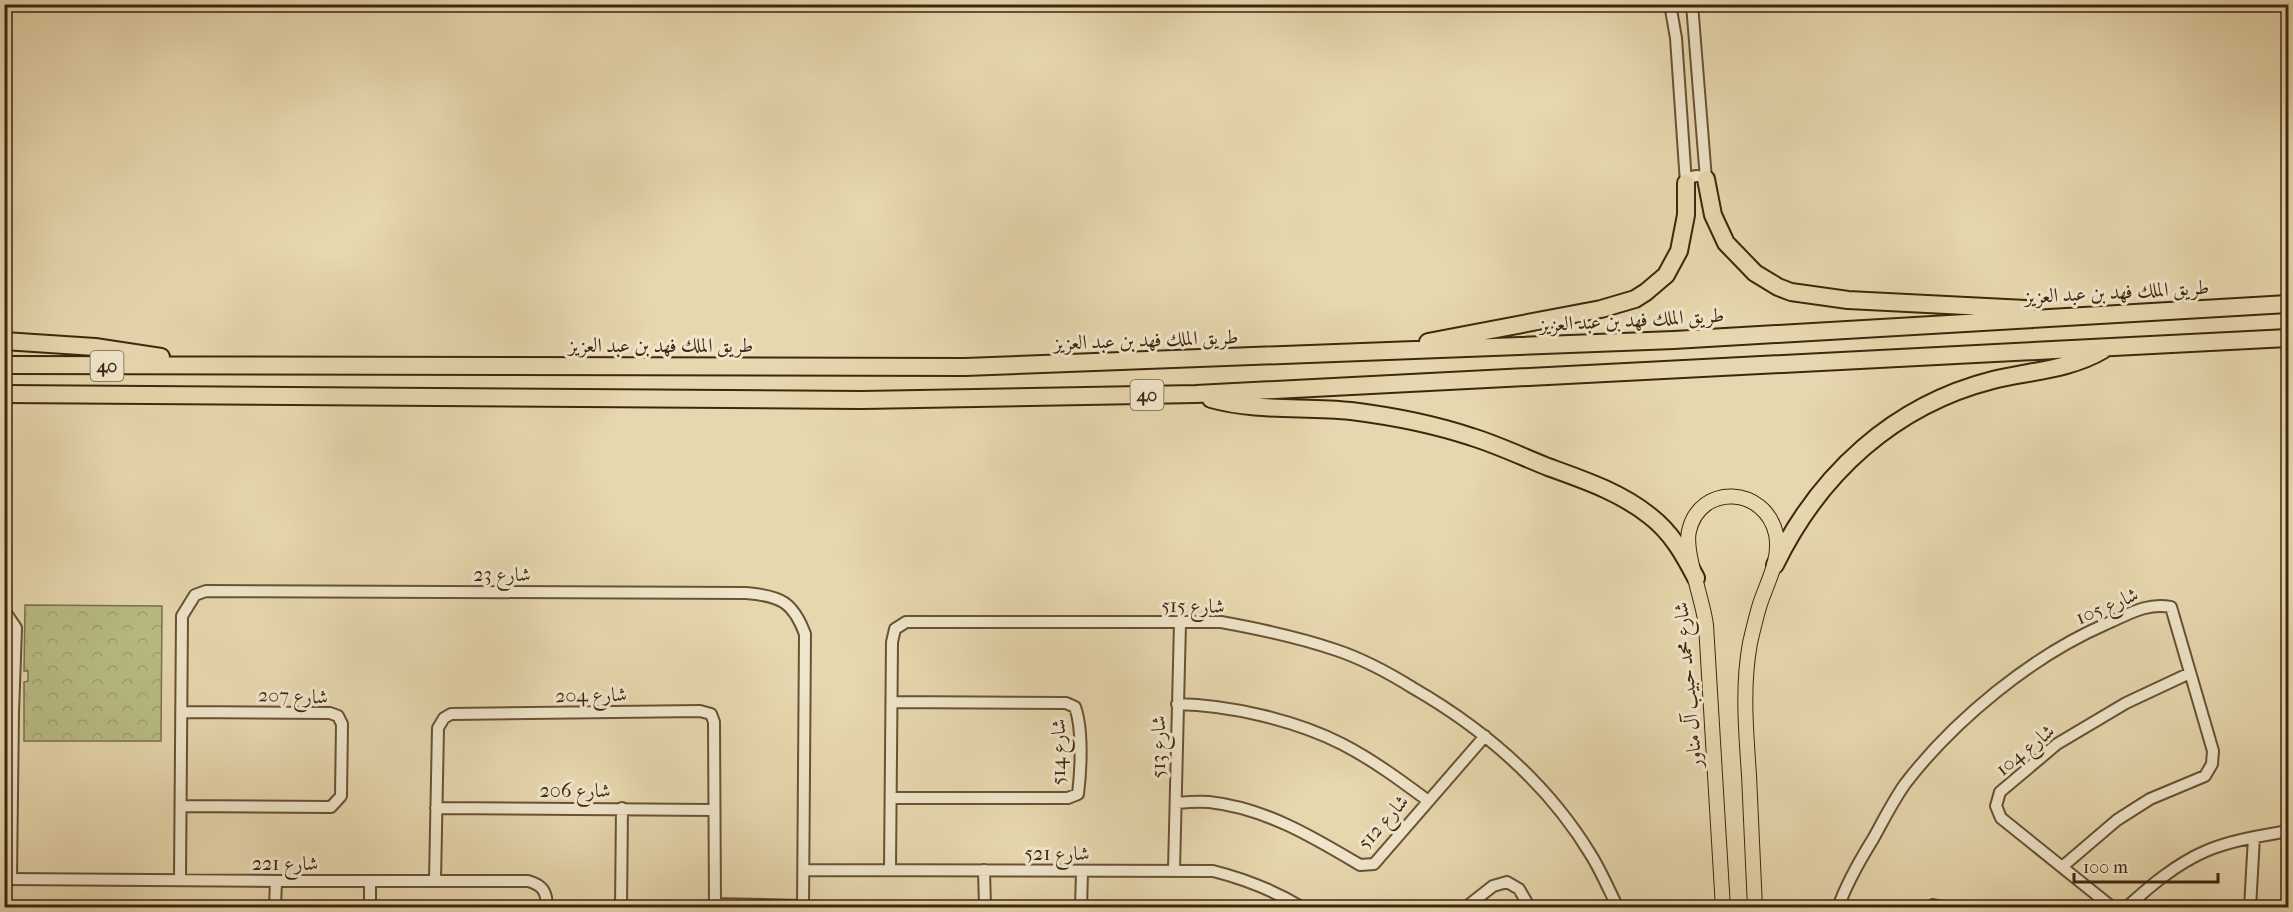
<svg xmlns="http://www.w3.org/2000/svg" width="2293" height="912" viewBox="0 0 2293 912" font-family="'IM FELL French Canon',Amiri,serif">
  <style>
    .park { fill: url(#park-crowns); stroke: #7c724a; stroke-width: 1.5 }
    .lines { fill: none; stroke-linecap: round; stroke-linejoin: round }
    .minor-casing { stroke: #695236; stroke-width: 14 }
    .major-casing { stroke: #3f260e; stroke-width: 16 }
    .highway-casing { stroke: #3f260e; stroke-width: 20 }
    .minor { stroke: #efe5ca; stroke-width: 10 }
    .major { stroke: #e7d7ae; stroke-width: 14 }
    .highway { stroke: #e7d7ae; stroke-width: 16 }
    .labels { text-anchor: middle; dominant-baseline: central; stroke-width: 6; stroke-linejoin: round; paint-order: stroke }
    .shield { fill: #efe5ca; stroke: #745f46; stroke-width: 1.5 }
    .shield-label { font-size: 18px; font-weight: bold; fill: #3f260e }
    .street-label { font-size: 20px; fill: #3f260e; stroke: #efe5ca }
  </style>
  <defs>
    <pattern id="park-crowns" width="20" height="18" patternUnits="userSpaceOnUse" patternTransform="scale(1.5)"><rect width="20" height="18" fill="#babd87"/><path d="M2 6a3 3 0 1 1 6 0M12 15a3 3 0 1 1 6 0" fill="none" stroke="#a1a273"/></pattern>
  </defs>
  <rect width="100%" height="100%" fill="#e7d7ae"/>
  <filter id="stains"><feTurbulence type="fractalNoise" baseFrequency=".00333" numOctaves="4"/><feColorMatrix values="0 0 0 0 .2 0 0 0 0 .09 0 0 0 0 .02 0 0 0 .5 -.17"/></filter>
  <radialGradient id="worn" r=".72"><stop offset=".6" stop-color="#630" stop-opacity="0"/><stop offset="1" stop-color="#630" stop-opacity=".3"/></radialGradient>
  <!-- park -->
  <path class="park" d="M25,605L162,606L161,741H24V682L28,681V671H24Z"/>
  <g class="lines">
    <!-- minor casing -->
    <g class="minor-casing">
      <path id="minor" d="M1670,4L1676,38L1686,183
        M1686,183C1691,175 1698,174 1706,179L1692,4
        M4,615L8,616L16,628L13,712L11,878
        M1177,704C1229,705 1295,720 1342,744C1373,760 1400,780 1427,800
        M891,798H1068L1078,794C1081,770 1083,729 1075,707L1066,703L892,702
        M1176,803C1187,802 1198,801 1209,802C1265,808 1313,837 1360,865L1374,864L1485,736
        M182,806L331,807L341,796L342,724L338,716L330,713L183,712
        M436,808L714,810
        M890,868L892,642L895,629L906,622H1221C1260,629 1298,637 1336,650C1363,659 1389,673 1413,688C1484,729 1548,784 1591,855C1601,871 1609,890 1618,908
        M804,870L1213,871C1245,879 1275,891 1303,908
        M984,870L985,908
        M1174,870L1180,623
        M4,879L276,881H528C543,885 547,892 547,908
        M180,880L182,616L195,595L206,591L746,593C781,596 793,602 805,634L803,908
        M435,881L438,728L444,718L451,714L700,711L711,714L714,722L715,908
        M715,904L803,906
        M275,908L276,881
        M370,908V881
        M621,908L622,808
        M1081,908L1082,872
        M1465,908L1493,886L1507,882L1519,889L1530,908
        M1838,908C1846,884 1860,860 1873,839C1883,821 1893,801 1905,784C1954,720 2032,656 2106,624C2127,615 2147,602 2171,607L2213,751L2212,764L2205,776L2150,799L2117,820L2062,867
        M1929,908L1933,905L1948,908
        M2113,908L2001,818L1996,806L2000,792L2057,744L2126,703L2190,673
        M2126,908C2150,886 2176,864 2206,851C2232,840 2261,836 2288,831
        M2250,908L2254,837"/>
    </g>
    <!-- major casing -->
    <g class="major-casing">
      <path id="major" d="M1723,908L1706,625C1703,600 1684,552 1689,531C1700,483 1765,486 1776,534C1781,559 1768,580 1760,604C1756,617 1753,630 1750,643C1742,687 1746,731 1749,775C1751,819 1753,863 1755,908"/>
    </g>
    <!-- highway casing -->
    <g class="highway-casing">
      <path id="highway" d="M1706,179L1713,215L1726,243L1755,273L1778,287L1791,292L1848,300L2026,309
        M4,341L95,347L161,357
        M1428,342L1601,309L1635,299L1646,292L1666,275L1679,251L1686,215V183
        M4,365L965,367L1674,340L2288,304
        M4,394L862,400L1196,394L2288,338
        M1211,399C1257,412 1304,406 1351,411C1391,416 1433,424 1472,437C1498,445 1523,457 1548,467C1584,480 1620,492 1650,516C1672,533 1684,555 1696,578
        M1775,565C1819,474 1894,405 1993,380C2030,371 2069,370 2103,350"/>
    </g>
    <!-- minor -->
    <use href="#minor" class="minor"/>
    <!-- major -->
    <use href="#major" class="major"/>
    <!-- highway -->
    <use href="#highway" class="highway"/>
  </g>
  <g class="labels">
    <!-- shield labels -->
    <g class="shield">
      <rect x="90.5" y="351" width="33" height="30" rx="4.5"/>
      <rect x="1130.5" y="380" width="33" height="30" rx="4.5"/>
    </g>
    <g class="shield-label">
      <text x="107" y="366">40</text>
      <text x="1147" y="395">40</text>
    </g>
    <!-- street labels -->
    <g class="street-label">
      <text transform="translate(2117 292) rotate(-3)">طريق الملك فهد بن عبد العزيز</text>
      <text transform="translate(1632 320) rotate(-3)">طريق الملك فهد بن عبد العزيز</text>
      <text transform="translate(1146 340) rotate(-2)">طريق الملك فهد بن عبد العزيز</text>
      <text x="661" y="345">طريق الملك فهد بن عبد العزيز</text>
      <text x="502" y="574">شارع 23</text>
      <text transform="translate(1193 606) rotate(1)">شارع 515</text>
      <text transform="translate(2107 606) rotate(-23)">شارع 105</text>
      <text transform="translate(1688 685) rotate(-95)">شارع محمد حبيب آل مناور</text>
      <text transform="translate(591 695) rotate(-1)">شارع 204</text>
      <text transform="translate(293 696) rotate(2)">شارع 207</text>
      <text transform="translate(1158 747) rotate(-90)">شارع 513</text>
      <text transform="translate(2025 750) rotate(-39)">شارع 104</text>
      <text transform="translate(1058 752) rotate(-90)">شارع 514</text>
      <text x="575" y="790">شارع 206</text>
      <text transform="translate(1383 822) rotate(-48)">شارع 512</text>
      <text x="1057" y="853">شارع 521</text>
      <text x="285" y="863">شارع 221</text>
    </g>
  </g>
  <!-- margin -->
  <rect width="2293" height="912" fill="none" stroke="#e7d7ae" stroke-width="24"/>
  <rect x="6" y="6" width="2281" height="900" fill="none" stroke="#3f260e" stroke-width="3"/>
  <rect x="12" y="12" width="2269" height="888" fill="none" stroke="#3f260e" stroke-width="1.5"/>
  <!-- scale -->
  <path d="M2074 873v9h144v-9" fill="none" stroke="#3f260e" stroke-width="3"/>
  <text x="2083" y="873" font-size="18" fill="#3f260e" stroke="#efe5ca" stroke-width="4.5" paint-order="stroke">100 m</text>
  <rect width="100%" height="100%" filter="url(#stains)"/>
  <rect width="100%" height="100%" fill="url(#worn)"/>
</svg>
